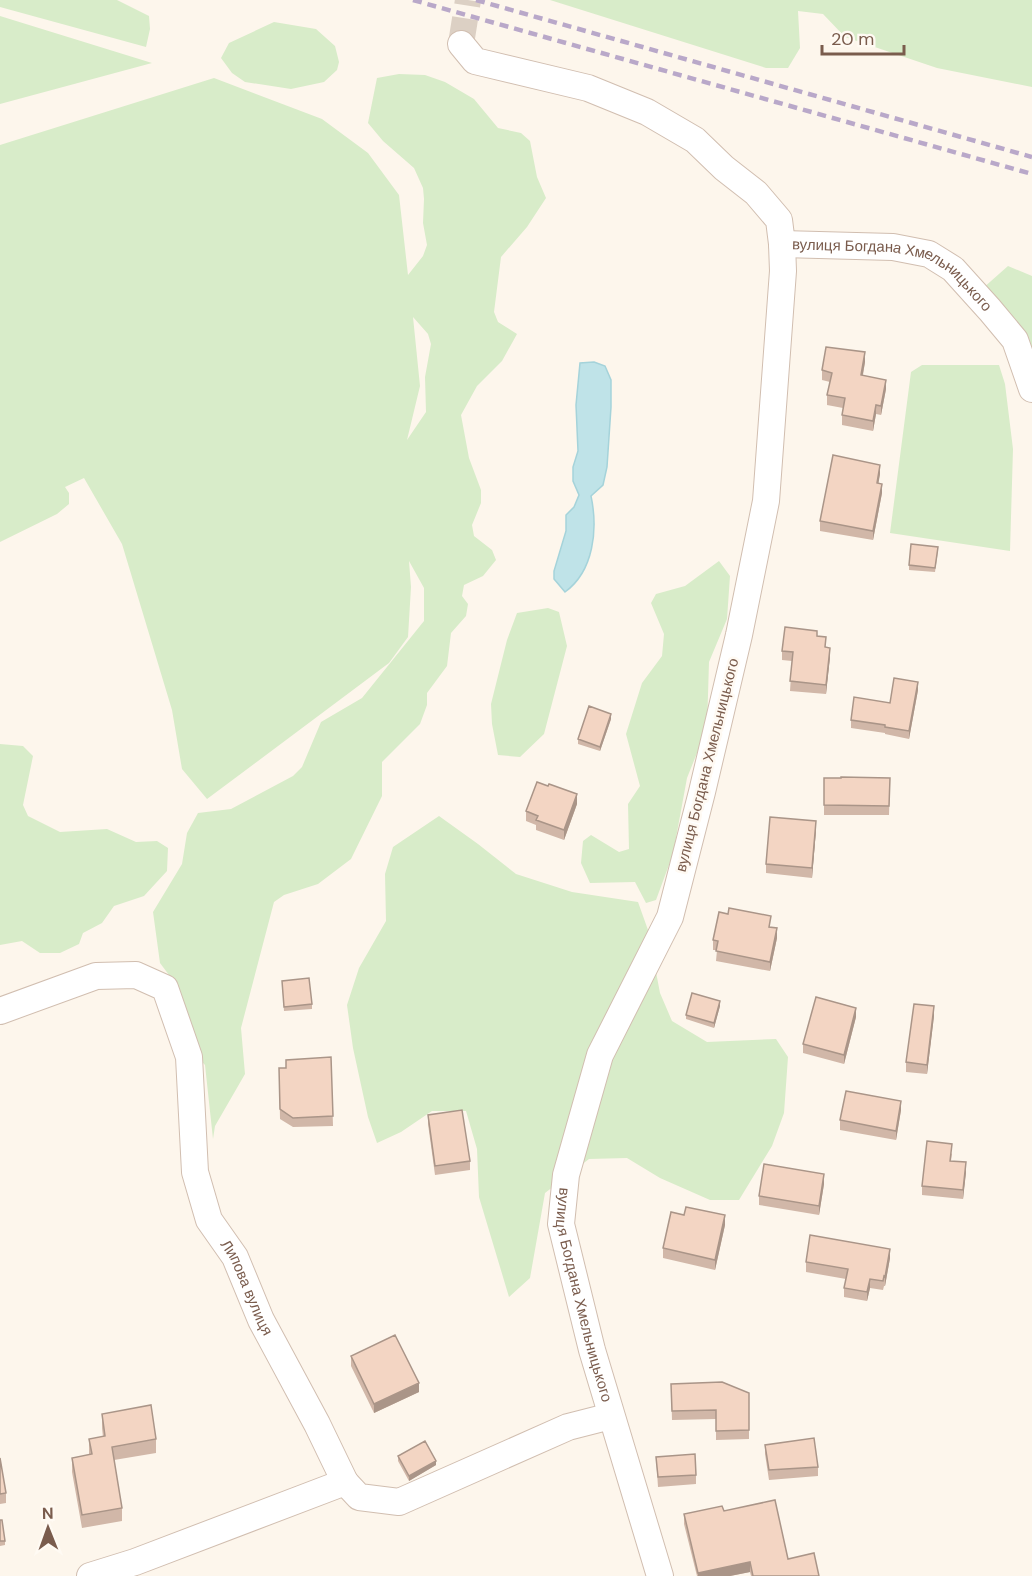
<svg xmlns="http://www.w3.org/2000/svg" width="1032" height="1576" viewBox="0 0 1032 1576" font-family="'DM Sans',sans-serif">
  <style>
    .green { fill: #d8ecc9; fill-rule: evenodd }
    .water { fill: #bfe3e8; stroke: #a5d3da; stroke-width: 1.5 }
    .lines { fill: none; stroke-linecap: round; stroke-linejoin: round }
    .street-tunnel { stroke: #dcd0c4; stroke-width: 26; stroke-dasharray: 26 13; stroke-linecap: butt }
    .street-casing { stroke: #d1beb0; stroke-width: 28 }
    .street { stroke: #fff; stroke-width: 26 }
    .rail { stroke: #b9a8c9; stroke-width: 4.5; stroke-dasharray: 9 6; stroke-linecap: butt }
    .wall { fill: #d1b7a8 }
    .shaded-wall { fill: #aa9588 }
    .building { fill: #f3d5c3; stroke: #aa9588; stroke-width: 1.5 }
    .labels { text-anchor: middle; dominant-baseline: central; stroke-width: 5; stroke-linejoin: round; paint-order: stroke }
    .street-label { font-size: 15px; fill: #7a5c4d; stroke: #fffaf3 }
  </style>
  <rect width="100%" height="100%" fill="#fdf6ec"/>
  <!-- green -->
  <path class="green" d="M0,0H117L149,16L150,29L146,47L0,7Z
    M550,0H1032V87L937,68L845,37L823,14L798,11L800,48L788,68H766Z
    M0,16L152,63L0,104Z
    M274,22L316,29L335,46L339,62L337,70L324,82L291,89L245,82L232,73L221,58L229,43Z
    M399,74L425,75L445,82L474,99L498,128L521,133L530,141L537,177L546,198L527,227L501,257L494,312L498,322L517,334L502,361L477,386L461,415L469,458L481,490V503L472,525L474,536L492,550L496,560L483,576L464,585L462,596L468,604L466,616L451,633L447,666L427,693V705L420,724L382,762V796L351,859L318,884L284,895L274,902L241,1028L245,1074L215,1126L213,1139L205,1065L192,1051L172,979L160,963L153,912L182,864L187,833L198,813L231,809L293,776L302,767L321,722L362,698L424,621V588L409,561L411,587L408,637L389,663L207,799L182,769L172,710L122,544L84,478L65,487L69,493V504L57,514L0,542V145L214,78L322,119L368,153L399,195L408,275L423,256L427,245L423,223L424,199L423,188L414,168L383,141L368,123L377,78ZM413,317L428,334L431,344L425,377L426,412L407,440L420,386Z
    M1008,266L1032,276V365L982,289Z
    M922,365H999L1005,384L1013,449L1010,551L890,533L911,372Z
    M719,561L730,576L727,619L709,662L707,728L687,778L673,854L656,900L646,903L635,882L590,883L581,863L583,841L591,835L619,852L629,849L628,804L640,786L626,734L642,683L662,656L664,634L651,603L656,594L685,586Z
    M548,608L559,612L567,646L544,734L520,757L498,755L492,724L491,704L507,640L517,613Z
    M0,744L23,746L33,756L23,805L28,816L60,832L107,829L136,842L157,841L168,848L167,871L144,896L114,906L102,923L83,933L79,944L60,953H40L22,941L0,945Z
    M439,816L478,844L516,874L572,892L638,902L648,930L660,993L672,1021L707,1042L776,1039L788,1057L784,1113L772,1146L739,1200H710L660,1178L627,1158L589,1159L545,1193L530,1278L509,1297L479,1197L477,1149L466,1111H432L401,1132L377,1143L368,1117L353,1048L347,1005L359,968L386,921L385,874L393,847Z"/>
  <!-- water -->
  <path class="water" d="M594,362L605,366L611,380V407L607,467L603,485L591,496C598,529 594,571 565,592L554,579V571L566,531V515L574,507L579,495L573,481V467L578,451L576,405L580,363Z"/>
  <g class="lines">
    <!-- street-tunnel -->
    <path class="street-tunnel" d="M461,44L468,0"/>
    <!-- street casing -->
    <g class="street-casing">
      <g id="street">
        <path id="s1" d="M461,44L475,61L588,88L647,112L695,140L724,168L756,193L779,220L782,244L783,271L766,501L739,635L702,792L670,917L600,1055L566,1175L561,1224L592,1350L660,1576"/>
        <path id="s2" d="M782,244L893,247L929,254L953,269L990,310L1015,340L1032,389"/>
        <path id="s3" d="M0,1011L96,976L136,975L165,988L189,1057L195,1172L209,1220L235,1257L261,1320L317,1424L345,1482L135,1562L90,1576"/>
        <path d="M345,1482L359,1497L399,1502L568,1427L611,1416"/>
      </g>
    </g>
    <!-- street -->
    <use href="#street" class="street"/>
    <!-- rail -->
    <path class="rail" d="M413,0L1032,174
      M476,0L1032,157"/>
  </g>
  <!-- wall -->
  <path class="wall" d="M865,362L863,375L886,389L881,415L876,414L873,431L842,425V415L843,408L827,405V395L830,382L822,380V370Z
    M880,474L878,483L882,493L873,540L820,531V521Z
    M938,551L935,572L909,570V565Z
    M817,637L826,647L830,657L826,694L790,691L792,661L782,660V651Z
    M918,690L909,739L885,734V733L851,728V720Z
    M611,719L600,751L578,744V739Z
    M824,778H890L889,815H824Z
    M577,804L564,840L536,830V825L526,821V811Z
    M816,830L812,878L766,873V864Z
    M771,927L777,938L770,971L716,961L717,950H713V940Z
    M282,981L312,1004V1009L284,1011Z
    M720,1006L714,1028L686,1019V1015Z
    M934,1016L927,1074L906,1072V1062Z
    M856,1017L844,1064L803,1053V1044Z
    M331,1057L333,1126L293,1127L280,1119L279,1068H286Z
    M901,1110L896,1140L840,1130V1120Z
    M428,1115L470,1161V1170L435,1175L428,1124Z
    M952,1153L951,1161L966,1172L963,1199L922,1195V1186Z
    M824,1184L819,1215L759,1205V1196Z
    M725,1225L715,1270L663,1258V1248Z
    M890,1258L885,1286H884L883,1290L870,1288L867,1301L844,1297V1288L846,1279L806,1272V1262Z
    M351,1356L419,1392L374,1413L351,1366Z
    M671,1384L749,1393V1439L716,1440V1419L672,1420Z
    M102,1414L156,1439V1453L114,1460L122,1508V1521L82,1528L72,1472V1458L89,1455V1439L103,1437L102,1428Z
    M765,1445L818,1467V1476L769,1480L765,1454Z
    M398,1456L436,1465L409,1481L398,1461Z
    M656,1457L696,1475V1484L658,1487Z
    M0,1458L6,1493V1503L0,1504Z
    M724,1511L788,1559L819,1576H751L750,1572L730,1576H697L684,1524V1514Z
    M0,1520L5,1541V1545L0,1546Z"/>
  <!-- shaded-wall -->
  <path class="shaded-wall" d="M865,352V362L861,384V375Z
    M886,380V389L881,415V406Z
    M876,405V414L873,431V421Z
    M880,465V474L877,492V483Z
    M882,484V493L873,540V531Z
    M830,648V657L826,694V685Z
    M918,682V690L909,739V731Z
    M611,714V719L600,751V747Z
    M577,794V804L564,840V830Z
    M816,821V830L812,878V868Z
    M777,928V938L770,971V962Z
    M720,1001V1006L714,1028V1023Z
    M934,1006V1016L927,1074V1065Z
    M856,1008V1017L844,1064V1055Z
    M901,1101V1110L896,1140V1131Z
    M966,1162V1172L963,1199V1190Z
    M824,1174V1184L819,1215V1206Z
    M725,1215V1225L715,1270V1260Z
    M890,1249V1258L885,1286V1277Z
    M870,1279V1288L867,1301V1292Z
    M419,1383V1392L374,1413V1404Z
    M436,1461V1465L409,1481V1476Z
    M750,1562V1572L730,1576H698V1573Z"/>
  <!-- building -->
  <path class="building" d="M826,347L865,352L861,375L886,380L881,406L876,405L873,421L842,415L845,398L827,395L832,373L822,370Z
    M833,455L880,465L877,483L882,484L873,531L820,521Z
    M911,544L938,547L935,568L909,565Z
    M785,627L817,631V636L826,637L825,647L830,648L826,685L790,681L793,652L782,651Z
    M894,678L918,682L909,731L885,727V725L851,720L854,697L890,703Z
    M589,706L611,714L600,747L578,739Z
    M841,777L890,778L889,806L824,805V778H841Z
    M537,782L548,786L549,784L577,794L564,830L536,820L538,816L526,811Z
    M770,817L816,821L812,868L766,864Z
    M729,908L771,916L769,927L777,928L770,962L716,951L718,941L713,940L719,912L728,914Z
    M309,978L312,1004L284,1007L282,981Z
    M692,993L720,1001L714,1023L686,1015Z
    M816,997L856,1008L844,1055L803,1044Z
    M914,1004L934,1006L927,1065L906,1062Z
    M331,1057L333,1116L293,1118L280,1109L279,1068H286V1060Z
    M846,1091L901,1101L896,1131L840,1120Z
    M462,1110L470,1161L435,1166L428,1115Z
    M927,1141L952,1144L950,1161L966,1162L963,1190L922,1186Z
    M764,1164L824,1174L819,1206L759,1196Z
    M686,1207L725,1215L715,1260L663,1248L671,1212L684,1215Z
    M810,1235L890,1249L885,1277L884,1276L883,1281L870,1279L867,1292L844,1288L848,1269L806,1262Z
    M395,1335L419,1383L374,1404L351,1356Z
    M722,1382L749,1393V1430L716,1431V1410L672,1411L671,1384Z
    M151,1405L156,1439L112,1447L122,1508L82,1515L72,1458L92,1454L89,1439L105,1436L102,1414Z
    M814,1438L818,1467L769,1470L765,1445Z
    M425,1441L436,1461L409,1476L398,1456Z
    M695,1454L696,1475L658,1477L656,1457Z
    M0,1458L6,1493L0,1494Z
    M775,1500L788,1559L814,1553L819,1576H753L750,1562L698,1573L684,1514L722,1506L724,1511Z
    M0,1520H2L5,1541H0Z"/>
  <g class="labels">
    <!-- street labels -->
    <g class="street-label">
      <text stroke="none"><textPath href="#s2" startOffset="120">вулиця Богдана Хмельницького</textPath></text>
      <text transform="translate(707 765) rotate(-76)">вулиця Богдана Хмельницького</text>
      <text stroke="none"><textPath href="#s3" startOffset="490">Липова вулиця</textPath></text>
      <text stroke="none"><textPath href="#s1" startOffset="1485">вулиця Богдана Хмельницького</textPath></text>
    </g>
  </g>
  <!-- north arrow -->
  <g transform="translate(48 1528) rotate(359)" stroke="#fffaf3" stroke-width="4.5" paint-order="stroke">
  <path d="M0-4.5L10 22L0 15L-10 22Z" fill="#7a5c4d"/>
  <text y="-9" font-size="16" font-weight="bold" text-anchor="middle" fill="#7a5c4d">N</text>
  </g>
  <!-- scale -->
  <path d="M822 45v9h82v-9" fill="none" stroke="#7a5c4d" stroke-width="3"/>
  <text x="831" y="45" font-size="18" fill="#7a5c4d" stroke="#fffaf3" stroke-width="4.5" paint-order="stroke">20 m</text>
</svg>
